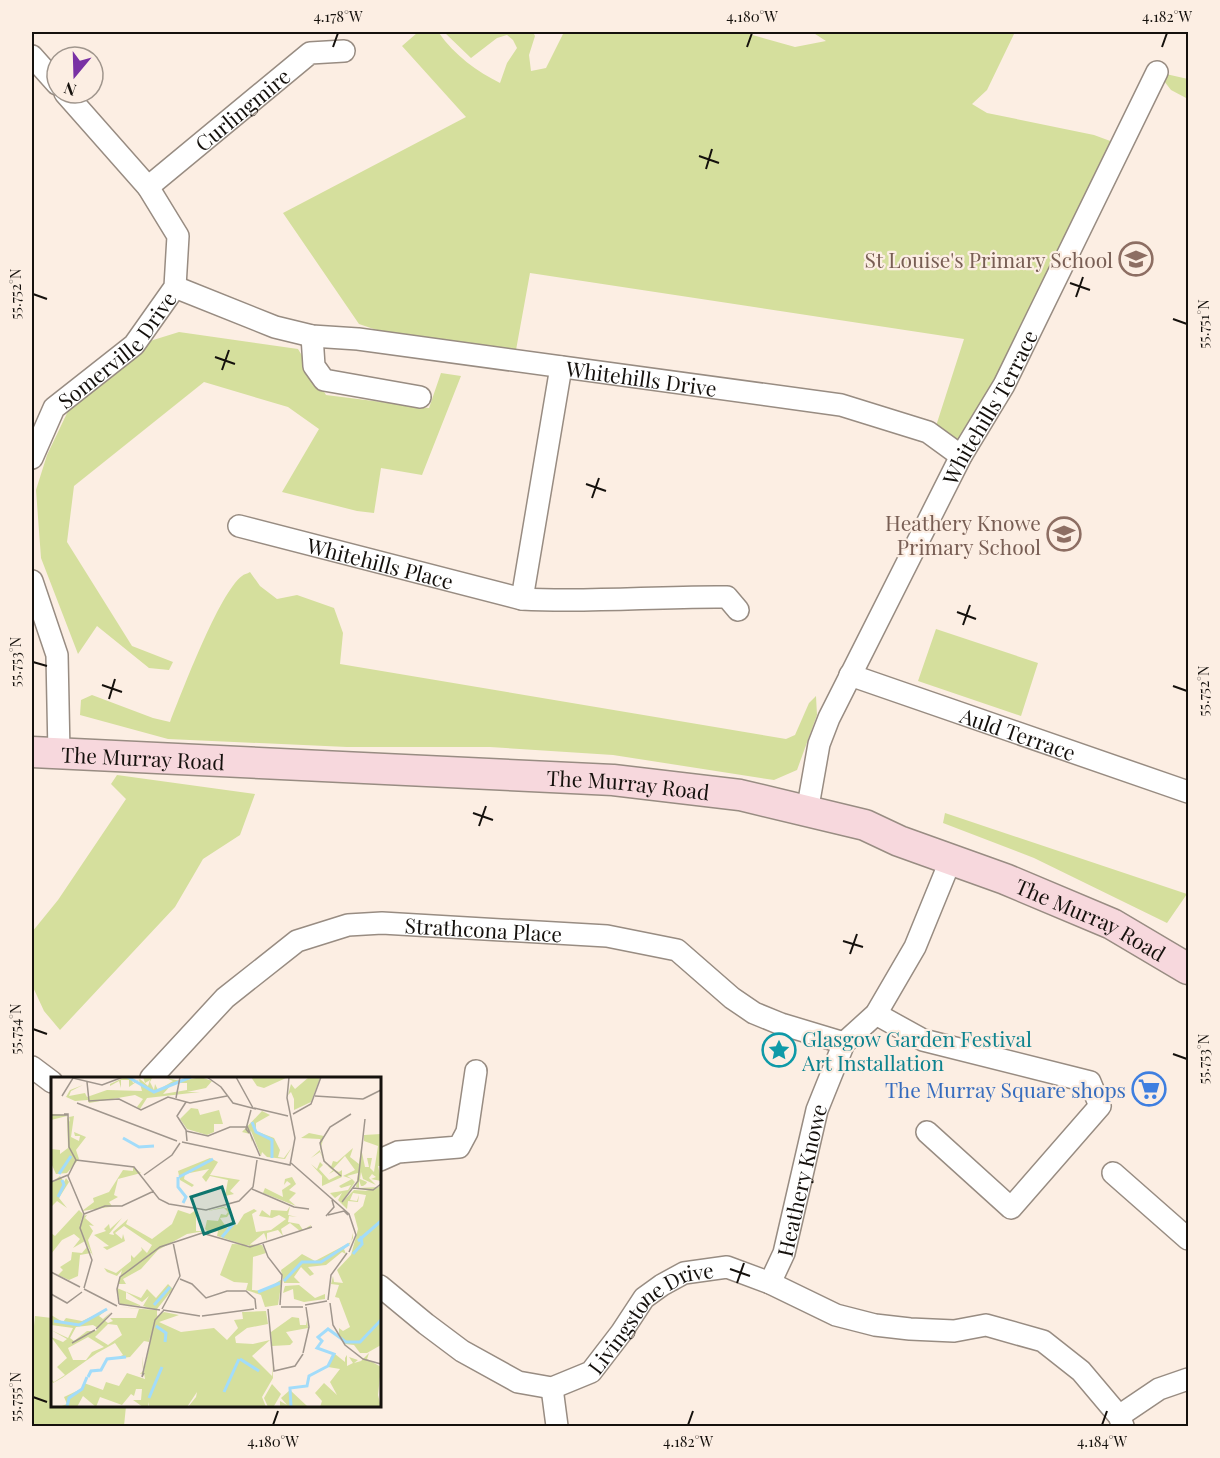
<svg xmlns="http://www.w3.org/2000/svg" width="1220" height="1458" viewBox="0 0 1220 1458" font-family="'Playfair Display',serif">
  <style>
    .green { fill: #d5df9d }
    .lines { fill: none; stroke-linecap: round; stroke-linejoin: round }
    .street-casing { stroke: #988c82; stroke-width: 24 }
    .secondary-casing { stroke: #988c82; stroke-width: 33 }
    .street { stroke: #fff; stroke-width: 21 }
    .secondary { stroke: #f7d8dd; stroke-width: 30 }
    .ticks { fill: none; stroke: #15110d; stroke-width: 2 }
    .labels { text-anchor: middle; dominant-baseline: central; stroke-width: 4.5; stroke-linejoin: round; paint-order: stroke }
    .street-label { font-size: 21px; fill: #15110d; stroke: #fceee3 }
    .education-label { font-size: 21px; fill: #785e54; stroke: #fceee3; text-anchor: end }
    .culture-label { font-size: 21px; fill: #0d838f; stroke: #fceee3; text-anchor: start }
    .shop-label { font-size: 21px; fill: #366cbe; stroke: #fceee3; text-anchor: end }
    .inset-river { fill: none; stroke: #a2dcfa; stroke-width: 3 }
    .inset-road { fill: none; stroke: #a0968d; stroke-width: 1.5 }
    .view { fill: #0f766e; fill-opacity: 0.15; stroke: #0f766e; stroke-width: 3 }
    .inset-edge { fill: none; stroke: #15110d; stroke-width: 3 }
    .neatline { fill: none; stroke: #15110d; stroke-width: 2 }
    .ticks-label { font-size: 15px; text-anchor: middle; fill: #15110d }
  </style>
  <rect width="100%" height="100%" fill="#fceee3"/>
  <!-- green -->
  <path class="green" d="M444,32H533L535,36L529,55L531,71L546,68L564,32H742L795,47L826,41L812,32H1015L987,90L972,104L987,113L1094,135L1113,142L1003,373L959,442L936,426L964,339L530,273L516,350L430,348L359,324L283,213L466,117L402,46L417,33H439C454,55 478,72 500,83L507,63L517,48L513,40L507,35L497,38L471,58Z
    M1157,72L1188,79V99L1171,90Z
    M179,332L298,349L326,395L429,408L441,373L461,376L422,475L381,468L374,513L357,511L282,492L319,429L288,407L204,382L74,486L67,542L132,646L173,662L169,670L149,668L97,626L78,654L41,558L36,490L47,455L69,409L150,341Z
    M250,572L260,586L277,599L297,595L334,608L343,633L340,664L786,739L795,735L809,703L816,696L817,715L797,770L774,780L613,755L490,747H347L168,739L80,715L81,700L92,695L153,718L170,722C182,692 219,593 242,576C244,574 247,574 250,572Z
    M936,629L1038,663L1021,716L918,681Z
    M117,775L255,794L240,835L203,859L175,907L60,1030L44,1011L32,985V932L58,900L126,799L111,784Z
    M945,813L1187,894L1167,923L1034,858L943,823Z
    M35,1316L52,1318V1406H126L124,1426H32V1346Z"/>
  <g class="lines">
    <!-- street casing -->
    <g class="street-casing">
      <g id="street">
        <path d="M32,56L57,84"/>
        <path id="s1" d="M148,187L310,53L344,51"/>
        <path id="s2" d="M175,287L275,327L312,336L358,339L841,405L928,432L961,456"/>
        <path d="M312,336L314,366L324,380L420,397"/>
        <path id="s3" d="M32,458L54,408L134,345L175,287L178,236L148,187L65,93"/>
        <path id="s4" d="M239,526L522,599C592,603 658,596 727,597L738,610"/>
        <path d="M32,581L57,655L59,753"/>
        <path d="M522,599L561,367"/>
        <path id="s5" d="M850,675L1188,792"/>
        <path id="s6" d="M807,812L819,744L829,718L961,456L1004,385L1157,72"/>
        <path d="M876,1014L923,1040L1090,1082L1100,1106L1011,1208L927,1132"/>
        <path d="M32,1067L52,1082"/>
        <path id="s7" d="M151,1078L225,998L297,941L348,925L382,923L607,936L677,950L732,998L754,1013L781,1024L844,1043"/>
        <path d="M380,1160L398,1152L459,1147L467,1132L476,1071"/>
        <path d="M1113,1173L1188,1239"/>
        <path id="s8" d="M770,1283L784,1253L817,1110L844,1043L876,1014L915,947L951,859"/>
        <path id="s9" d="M380,1286L426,1324L462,1351L518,1382L552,1388L591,1372L621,1333L644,1298L662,1285L684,1273L727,1267L770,1283L836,1315L875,1325L910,1329L954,1331L986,1325L1043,1341L1081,1371L1119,1416L1123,1426"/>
        <path d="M552,1388L557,1426"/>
        <path d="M1119,1416L1159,1389L1188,1379"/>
      </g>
    </g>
    <!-- secondary casing -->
    <g class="secondary-casing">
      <g id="secondary">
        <path id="s10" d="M32,752L613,780L740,795L865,825L899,841L1005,879L1112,924L1188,969"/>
      </g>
    </g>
    <!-- street -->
    <use href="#street" class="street"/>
    <!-- secondary -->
    <use href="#secondary" class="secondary"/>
  </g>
  <!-- ticks -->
  <path class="ticks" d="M333,47L338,33M747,47L752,33M1162,47L1167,33M699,156L719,163M706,169L712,149M1070,283L1090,290M33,294L47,299M1076,297L1083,277M1173,319L1187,324M215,357L235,364M222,370L229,350M586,484L606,491M592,498L599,478M957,612L976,619M963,625L970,605M33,662L47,666M102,685L122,692M1173,686L1187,691M109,699L115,679M473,813L493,820M479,826L486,806M843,941L863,947M850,954L857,934M33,1029L47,1034M1173,1054L1187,1059M730,1269L750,1276M737,1283L744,1263M33,1397L47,1402M273,1425L278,1411M688,1425L693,1411M1102,1425L1107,1411"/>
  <!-- icons -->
  <defs>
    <g id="school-ring" transform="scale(1.725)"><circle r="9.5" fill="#fceee3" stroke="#8d6e63" stroke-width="1.5"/><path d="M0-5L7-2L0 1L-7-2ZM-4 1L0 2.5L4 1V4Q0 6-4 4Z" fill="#8d6e63"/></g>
    <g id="sight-ring" transform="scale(1.725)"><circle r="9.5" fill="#fceee3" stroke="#0f9aa8" stroke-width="1.5"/><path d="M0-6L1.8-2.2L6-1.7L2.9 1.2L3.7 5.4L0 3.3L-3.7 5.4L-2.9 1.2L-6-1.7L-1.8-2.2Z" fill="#0f9aa8"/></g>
    <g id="supermarket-ring" transform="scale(1.725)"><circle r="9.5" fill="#fceee3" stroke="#3f7fe0" stroke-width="1.5"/><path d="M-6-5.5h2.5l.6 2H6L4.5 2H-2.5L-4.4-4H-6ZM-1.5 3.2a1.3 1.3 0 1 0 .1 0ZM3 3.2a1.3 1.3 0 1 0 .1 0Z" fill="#3f7fe0"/></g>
  </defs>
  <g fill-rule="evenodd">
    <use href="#school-ring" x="1136" y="259"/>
    <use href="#school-ring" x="1064" y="534"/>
    <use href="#sight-ring" x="779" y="1050"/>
    <use href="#supermarket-ring" x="1149" y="1089"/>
  </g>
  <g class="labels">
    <!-- street labels -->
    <g class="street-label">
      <text stroke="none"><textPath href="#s1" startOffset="122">Curlingmire</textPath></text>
      <text stroke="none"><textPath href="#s3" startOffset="141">Somerville Drive</textPath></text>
      <text stroke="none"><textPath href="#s2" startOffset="478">Whitehills Drive</textPath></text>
      <text stroke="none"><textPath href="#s6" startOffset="447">Whitehills Terrace</textPath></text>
      <text stroke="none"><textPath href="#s4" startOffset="146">Whitehills Place</textPath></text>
      <text stroke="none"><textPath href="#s5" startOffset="178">Auld Terrace</textPath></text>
      <text stroke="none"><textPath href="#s10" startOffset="111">The Murray Road</textPath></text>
      <text stroke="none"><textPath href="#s10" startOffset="597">The Murray Road</textPath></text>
      <text stroke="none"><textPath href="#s10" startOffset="1083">The Murray Road</textPath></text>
      <text stroke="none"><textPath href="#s7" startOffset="390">Strathcona Place</textPath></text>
      <text stroke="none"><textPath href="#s8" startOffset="108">Heathery Knowe</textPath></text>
      <text stroke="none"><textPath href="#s9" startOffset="330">Livingstone Drive</textPath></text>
    </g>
    <!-- education labels -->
    <g class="education-label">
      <text x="1113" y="259">St Louise's Primary School</text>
      <text x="1041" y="522">Heathery Knowe<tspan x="1041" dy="24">Primary School</tspan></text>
    </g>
    <!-- culture labels -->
    <g class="culture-label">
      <text x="802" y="1038">Glasgow Garden Festival<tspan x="802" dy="24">Art Installation</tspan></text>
    </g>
    <!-- shop labels -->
    <g class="shop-label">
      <text x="1126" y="1089">The Murray Square shops</text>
    </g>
  </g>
  <!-- overview -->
  <g transform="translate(51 1077)">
    <rect width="330" height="330" fill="#fceee3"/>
    <path d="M74,0H80L82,6L89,2L97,9L99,3L94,6L92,0H117L101,1L99,5L103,13L104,7L107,13L122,4L115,1L130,4L150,0L161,4L155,11L136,15H149L96,21L89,32L86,30L92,22L84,18L38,26L37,23L24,24L13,19L15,20L19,13L32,8L20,14L18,19L34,16L36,20L56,13L91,14L88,3L78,10V3H70V11L68,4L59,9V7ZM122,6H136V13L112,17ZM200,0H234L235,1L213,11L206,9ZM258,0L269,1L260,25L243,33V22L240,15L237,18L240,7L244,12ZM140,31L147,32L149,38L168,33L172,47H163V55L156,58L136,52L129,42ZM211,34L219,38L205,46V54L223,61L229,73L227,80L233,81L241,70L234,82L216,80L211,75L210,79L200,54L198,56L201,59V65L199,57L191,55ZM0,37L15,38L19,45L18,40L23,39L20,60L28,64L29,59H24L23,55L35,60L25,73L28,82L16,96L5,97L0,86V72L9,73V77L17,71L16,39L0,43ZM258,56L273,59L269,74L276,88L280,90L282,84L286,85L302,71L299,80L308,87L310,71L314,90H318L316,81H321L319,91L323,95L327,69L313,64V58L330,57V89H327L330,102V268L316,276H309L303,268L294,267L288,259V251L292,254L299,250L288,221L284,220L288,208L280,207L282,199L283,205L292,206L286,193L300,178L307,152L303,137L312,129L315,118L302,116L299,123L306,124L308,118L307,125L297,124L296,132L287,123L291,116L284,121L279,116L297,113L300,108L290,111L288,109L301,102L304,105L291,125L303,113L318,114L305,110L307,96L296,99L301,102L292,99L304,93L294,79L282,92L288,95L291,93V100L271,109V99L260,87L266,92L269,85L272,88L268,92L278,103L288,98L283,94L278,97L282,93L280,92L274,86L269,75L260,81L269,73V62L250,61ZM310,95L312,102L325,108L318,101L321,97L325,100L320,102L330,104L328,110L308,111V103L310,109H312L315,107L316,105L309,102ZM159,81L167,85L159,98L189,103L179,114L183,117L174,119L177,103L159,99L155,105L151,100L158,92L134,97L133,102L143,108L141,110L129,103L127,94ZM82,90L90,96L67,102L63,118L67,120L58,125L61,129L72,128L31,134L43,125L42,121L58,115L72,93L82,94ZM9,99L13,105L15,101L18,105L8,121L16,131L6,124L0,130V106ZM241,100L245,107L238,113L245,116L238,123L245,129L212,116L214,111L232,120L231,113L240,107L236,104L233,108L234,102ZM175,129L173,131H176L178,134V137L176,140L169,141L176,151L182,146L186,148L193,137L203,132L206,134L201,137L205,155L220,153L235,142L228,138L221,141L208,139L211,133L219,139L220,133L236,134L239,129L237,138L246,140L238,139L237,145L248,147L252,153L260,148L259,151L249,154L239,146L230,152L232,159L227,153L216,156V164L213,156L197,169L166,159L167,154L158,156L154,152L156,143L167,144L170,137L175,138L177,135L173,131L157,134ZM28,133L32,137L28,151L32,139L36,138L34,141L43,149L38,148L42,154L37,163L42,179L34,164L22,171L29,162L23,157L11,163L0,177V156L4,159ZM127,133L139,137L145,133V154H154L136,157L107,173L90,192L72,202L75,207H67L71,193L66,199L56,195L53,191L65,196L80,184V178L83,181L91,173L90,170L96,176L101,168L73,149L64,156L71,162L72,157L74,164L56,173L52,170L58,169L43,158L55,154L53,152L58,147L59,152L71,141L58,157L63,158L62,155L77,142L75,147L101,162L121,147ZM302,156V161L298,168L293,172L295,177L291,175L275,188L257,190L263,197L259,199L250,190L243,200L249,206H233L230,193L245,182L251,177L264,184L300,165ZM181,167L211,168L215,176L202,180L201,213L213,214L231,202L227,228L214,230L210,218L195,213L197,206L183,205L169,198ZM36,170L40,176L29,178L27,199L18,203L7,198L12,193L9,190L20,183L21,175L31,176ZM117,207L122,212L106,232V239L113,235L128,238L108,245L130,255L163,251L176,263L187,251L183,243L192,242L191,235L215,234L217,247L196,251L184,260L185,266L202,267L219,263L201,279L221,299V288L222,301L211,320L215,330H137L145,320L146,315L136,330H98V325L97,330H92L82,323H90L91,312H85L83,319L80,317L71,328L49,320L45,330L32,319L26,330H8L16,327L13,320L30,312L33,306L52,313L55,305L68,309L76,296L94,302L93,296L90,297H89L92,294L91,279L93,294L99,267L98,260V265L93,264L79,280L63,282L72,278L64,266L46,276L11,301L2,306L0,302L3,305L14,298L6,290L16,281L0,260L12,265L16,262L0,253L17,261L22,251L0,248V238L12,245L15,241L31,244L57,232L48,239L52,242L60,235L53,243L57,246L62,244L59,241H85L88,232L68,230L104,233L92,229L98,219L91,225L75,215V222L91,229L69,227L66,211L90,221L96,212L105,221ZM57,247L66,248L71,258L57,268L44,260ZM42,248L47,251L45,254H36L23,264L19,261L25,250ZM37,260L53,270L41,275L35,283H22L17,271ZM248,208L264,221L274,217V222L253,225L243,222L242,212L232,216L234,209ZM241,240L248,241L249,248H255L256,243L257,251L235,255L242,265L239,268L221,269L220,255ZM318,276L316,282L330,290L327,318L330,330H269L271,324L264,316L273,306L286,318L279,305L289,292L277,290L280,279L284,277L294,285V281L296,278V289L302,286L298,280L307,283L303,286L310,284ZM221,307L230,317L223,329L217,330L213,321ZM239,313L256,329V330H229V324L236,328L230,321Z" fill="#d5df9d" fill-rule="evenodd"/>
    <path class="inset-river" d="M77,0L103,15L140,0M201,45L205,55L221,63V81M72,61L88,70L103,69M8,97L20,79M127,100V110L135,120L132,126M128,100L162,82M7,120L13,108L11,103M171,160L183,146M307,164L330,144M302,177L311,167L310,159M233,204L251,185H270L298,167M207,215L229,206M103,228L119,210M3,244L28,248L56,232M105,249L115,256L114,265M189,282L208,294M37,300L40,294L50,293L56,282L75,280M173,315L188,282M98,321L111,290M16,330L18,321L31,312L36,300M240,330L239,311L256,309L258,299L277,289L283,277L266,271L271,264L267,260L277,252L295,265H309L330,243"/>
    <path class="inset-road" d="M101,0H121M156,0L170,10L182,26L205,32M185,0L202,31M36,5L38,24L68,22L90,33L117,20L139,26L176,19M11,19L22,1L51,8L72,0M264,19L312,22M125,21L129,0M312,22L330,13M135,25L126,39L135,53L136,64M26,26L126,64M203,31L237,39M242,37L260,27L270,0M0,38H17V37H13M17,38L18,70L25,83L83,90L108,122L118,127L155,133L188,124L202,110L206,83M196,49L209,79M135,54L157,59L179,50H196M198,56L195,52L200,33M131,65L239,88L244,61L236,21L238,0M25,83L17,99L33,137M240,86L298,137L305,158L298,175M93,98L121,78L129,66M290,99L273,84L269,66L279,50L300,37M0,105L17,98M302,111L322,113L330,107M201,112L243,130L258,132M291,125L307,104L314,42M33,137L29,151L41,183L33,211M33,137L54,129H71L103,114M277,138L293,134L297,138M275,139L283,130L281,123M212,167L217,180L231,198L229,228M0,195L29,210M129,202L141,207L155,221L176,214H195L204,222L205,232M33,212L66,229M0,217L16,226L31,215M277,223L280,198L296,176M279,226L282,248L294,268L312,282L330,287M68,227L66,212L69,200L109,170L151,156L199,170L261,150M68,227L109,233M254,228L276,224M230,230H252M111,232L129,199L122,165M217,232L223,294L244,289L252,277M112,233L149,239M151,239L203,232M45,252L61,236M21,266L44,253M252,276L258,250L255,230M93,296L91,300L104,243L113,233"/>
    <path class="view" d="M171,110L183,146L153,157L140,120Z"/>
    <rect width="330" height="330" class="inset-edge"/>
  </g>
  <!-- border -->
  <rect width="1220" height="1458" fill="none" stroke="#fceee3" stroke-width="66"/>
  <!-- north arrow -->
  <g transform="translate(75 75) rotate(199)"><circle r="28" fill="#fceee3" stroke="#a0968d" stroke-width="1.5"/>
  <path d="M0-4.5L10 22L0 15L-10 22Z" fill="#7931a4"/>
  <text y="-9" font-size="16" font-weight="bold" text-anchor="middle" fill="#15110d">N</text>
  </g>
  <rect x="33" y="33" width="1154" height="1392" class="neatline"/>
  <g class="ticks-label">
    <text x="338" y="22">4.178°W</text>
    <text x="752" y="22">4.180°W</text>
    <text x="1167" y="22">4.182°W</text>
    <text transform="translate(16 294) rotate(-90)" y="5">55.752°N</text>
    <text transform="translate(1204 324) rotate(-90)" y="5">55.751°N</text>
    <text transform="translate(16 662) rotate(-90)" y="5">55.753°N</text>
    <text transform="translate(1204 691) rotate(-90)" y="5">55.752°N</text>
    <text transform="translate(16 1029) rotate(-90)" y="5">55.754°N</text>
    <text transform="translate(1204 1059) rotate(-90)" y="5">55.753°N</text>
    <text transform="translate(16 1397) rotate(-90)" y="5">55.755°N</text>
    <text x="273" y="1447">4.180°W</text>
    <text x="688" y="1447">4.182°W</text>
    <text x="1102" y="1447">4.184°W</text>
  </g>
</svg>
